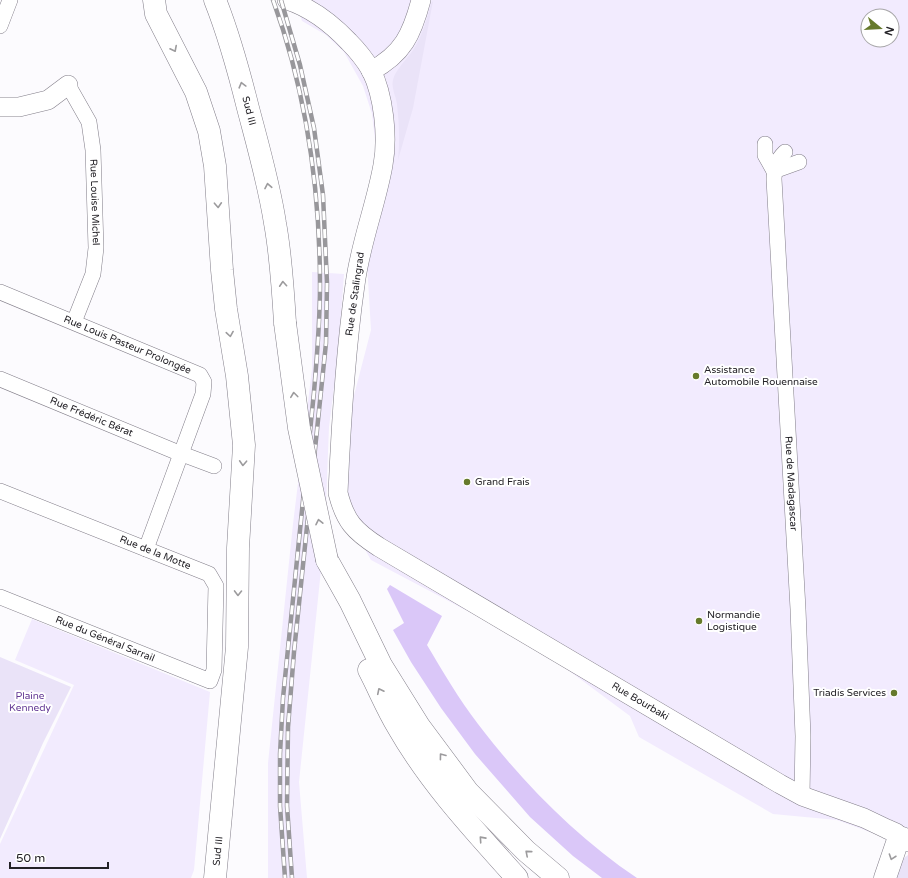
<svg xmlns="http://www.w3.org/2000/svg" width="908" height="878" viewBox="0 0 908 878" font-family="'Varela Round',sans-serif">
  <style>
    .built { fill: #f2ebfe; fill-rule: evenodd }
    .green { fill: #eae3f8 }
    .water { fill: #dac7f8 }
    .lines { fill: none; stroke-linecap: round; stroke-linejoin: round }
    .minor-casing { stroke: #827e89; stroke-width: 16 }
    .tertiary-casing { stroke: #827e89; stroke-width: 20 }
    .secondary-casing { stroke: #827e89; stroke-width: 23 }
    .trunk-casing { stroke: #827e89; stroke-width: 23 }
    .minor { stroke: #fff; stroke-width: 15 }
    .tertiary { stroke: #fff; stroke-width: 19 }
    .secondary { stroke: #fff; stroke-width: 22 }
    .trunk { stroke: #fff; stroke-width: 22 }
    .rail-casing { stroke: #98979b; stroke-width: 4.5 }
    .rail { stroke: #fff; stroke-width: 3; stroke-dasharray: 9; stroke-linecap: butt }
    .trunk-bridge-casing { stroke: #827e89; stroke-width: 23; stroke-linecap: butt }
    .trunk-bridge { stroke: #fff; stroke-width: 22 }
    .oneway { stroke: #9c9b9d }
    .poi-dot { fill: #667a2b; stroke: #fff; stroke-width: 1.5 }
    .labels { text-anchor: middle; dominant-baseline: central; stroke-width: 4; stroke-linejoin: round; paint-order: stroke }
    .street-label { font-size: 10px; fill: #232126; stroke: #fff }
    .poi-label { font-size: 10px; fill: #232126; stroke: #fff; text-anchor: start }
    .park-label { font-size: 10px; fill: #633894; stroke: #fff }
  </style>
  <rect width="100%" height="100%" fill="#fcfbfe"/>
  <!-- built -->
  <path class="built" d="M296,0H908V846L837,820L773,814L639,737L630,716L541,650L371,560L348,520L332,480L371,330L364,213L373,173L376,148L372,114L363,86L344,52L326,35L302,21ZM868,16H892V40H868Z
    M312,272L344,274L338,356L329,427L325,531L299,782L307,878H268V763L293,524L312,369Z
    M32,619L210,692L194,870L191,878H0V844L74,685L15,660Z"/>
  <!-- green -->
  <path class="green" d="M433,1L413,108L398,160C400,141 399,123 397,104C396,97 391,87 393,80C395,70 409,57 415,47C423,33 427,19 431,4Z
    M0,657L71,687L43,743L0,839Z
    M908,855V878H892L900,861Z"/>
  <!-- water -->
  <path class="water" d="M390,585L442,616L427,645C443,672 459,699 478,724C523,783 576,837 637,878H602L573,856L530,817L475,754L441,708L411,662L393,630L404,623L387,589Z"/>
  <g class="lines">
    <!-- minor casing -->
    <g class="minor-casing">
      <g id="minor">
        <path d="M0,26L10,0"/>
        <path id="s1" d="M68,85L89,122L93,150L96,248L93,274L74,322"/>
        <path d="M765,144V155L774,171"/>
        <path id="s2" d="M785,152C777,160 774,167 774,179L798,609L803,736L802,796"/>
        <path d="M774,171L799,162"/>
        <path id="s3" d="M0,292L200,375L204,382L203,394L146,549"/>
        <path id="s4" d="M0,379L174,451L214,466"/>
        <path id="s5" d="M0,491L209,574L216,586L214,670L210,681L0,597"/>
      </g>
    </g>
    <!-- tertiary casing -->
    <g class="tertiary-casing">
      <g id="tertiary">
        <path id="s6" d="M287,0C312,8 331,23 349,42C357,50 365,60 371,70C384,96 388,137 383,165C376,205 360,244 355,285C345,354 341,424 338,493C345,521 354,531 379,547L780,784L802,796L864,818L887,829L896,833L899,837"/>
        <path d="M371,71C403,54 412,34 421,0"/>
        <path d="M0,107H19L48,100L68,85"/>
      </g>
    </g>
    <!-- secondary casing -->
    <g class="secondary-casing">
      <path id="secondary" d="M885,878L899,837L908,840"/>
    </g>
    <!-- trunk casing -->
    <g class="trunk-casing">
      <g id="trunk">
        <path d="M154,0L156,14L196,92L209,131L215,166L222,270L226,309L237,376L244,445L238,548L237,647L215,878"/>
        <path id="s7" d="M215,0C229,35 239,72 248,108C258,146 269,184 275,223C281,256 283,289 285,323"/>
        <path d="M327,560L350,601L381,665L419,726L468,792L526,851L558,878"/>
        <path d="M369,670C379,689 387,709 398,727C430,783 474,830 517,878"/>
      </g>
    </g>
    <!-- minor -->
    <use href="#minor" class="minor"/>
    <!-- tertiary -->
    <use href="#tertiary" class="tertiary"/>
    <!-- secondary -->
    <use href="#secondary" class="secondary"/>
    <!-- trunk -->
    <use href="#trunk" class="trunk"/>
    <!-- rail casing -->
    <g class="rail-casing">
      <path id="rail" d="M273,0C306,91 320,190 320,286C320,322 317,357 314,392L283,698L280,754V806L285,878
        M281,0L300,65L314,128L323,195L327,283L326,343L294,652L288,727L287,806L292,878"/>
    </g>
    <!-- rail -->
    <use href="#rail" class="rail"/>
    <!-- trunk-bridge casing -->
    <g class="trunk-bridge-casing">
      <path id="trunk-bridge" d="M285,323L299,428L327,560"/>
    </g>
    <!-- trunk-bridge -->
    <use href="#trunk-bridge" class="trunk-bridge"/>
  </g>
  <!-- one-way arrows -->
  <defs><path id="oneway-chevron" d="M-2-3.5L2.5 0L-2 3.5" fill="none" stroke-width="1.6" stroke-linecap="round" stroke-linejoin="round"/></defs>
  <g class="oneway">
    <use href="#oneway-chevron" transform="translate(174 49) rotate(63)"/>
    <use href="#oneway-chevron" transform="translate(242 85) rotate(-105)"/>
    <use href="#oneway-chevron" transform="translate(268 186) rotate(-101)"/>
    <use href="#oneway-chevron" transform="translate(218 205) rotate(87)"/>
    <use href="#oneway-chevron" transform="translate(283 284) rotate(-94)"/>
    <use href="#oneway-chevron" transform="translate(230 334) rotate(81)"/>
    <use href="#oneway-chevron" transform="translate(294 395) rotate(-97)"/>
    <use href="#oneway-chevron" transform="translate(243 463) rotate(93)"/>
    <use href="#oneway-chevron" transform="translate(319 522) rotate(-102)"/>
    <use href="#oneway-chevron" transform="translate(238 593) rotate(91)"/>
    <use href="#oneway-chevron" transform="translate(380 691) rotate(-116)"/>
    <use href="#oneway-chevron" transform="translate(442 756) rotate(-127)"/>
    <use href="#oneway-chevron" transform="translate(482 839) rotate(-132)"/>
    <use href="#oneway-chevron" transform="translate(528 853) rotate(-139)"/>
    <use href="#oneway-chevron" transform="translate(892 857) rotate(109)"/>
  </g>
  <!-- markers -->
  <g class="poi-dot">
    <circle cx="696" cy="376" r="4"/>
    <circle cx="467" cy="482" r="4"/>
    <circle cx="699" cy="621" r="4"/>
    <circle cx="894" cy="693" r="4"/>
  </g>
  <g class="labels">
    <!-- street labels -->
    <g class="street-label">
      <text stroke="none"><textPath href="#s7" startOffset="116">Sud III</textPath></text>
      <text stroke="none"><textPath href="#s1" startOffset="123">Rue Louise Michel</textPath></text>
      <text transform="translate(355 294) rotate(-82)">Rue de Stalingrad</text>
      <text stroke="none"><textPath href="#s3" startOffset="138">Rue Louis Pasteur Prolongée</textPath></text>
      <text stroke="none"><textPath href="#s4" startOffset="99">Rue Frédéric Bérat</textPath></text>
      <text stroke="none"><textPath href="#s2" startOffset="335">Rue de Madagascar</textPath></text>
      <text stroke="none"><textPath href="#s5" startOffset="167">Rue de la Motte</textPath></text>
      <text transform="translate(105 639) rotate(22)">Rue du Général Sarrail</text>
      <text stroke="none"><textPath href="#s6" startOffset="914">Rue Bourbaki</textPath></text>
      <text transform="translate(218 851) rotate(-84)">Sud III</text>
    </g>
    <!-- poi labels -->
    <g class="poi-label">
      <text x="704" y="370">Assistance<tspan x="704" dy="12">Automobile Rouennaise</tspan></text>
      <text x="475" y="482">Grand Frais</text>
      <text x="707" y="615">Normandie<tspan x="707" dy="12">Logistique</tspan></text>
      <text x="886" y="693" text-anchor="end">Triadis Services</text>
    </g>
    <!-- park labels -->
    <g class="park-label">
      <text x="30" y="696">Plaine<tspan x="30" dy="12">Kennedy</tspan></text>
    </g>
  </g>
  <!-- north arrow -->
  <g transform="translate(880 28) rotate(108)"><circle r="19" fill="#ffffff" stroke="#a7a6a8"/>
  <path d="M0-3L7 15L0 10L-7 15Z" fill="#667a2b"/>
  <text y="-6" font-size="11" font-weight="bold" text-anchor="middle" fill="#232126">N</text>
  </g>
  <!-- scale -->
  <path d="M10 862v6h98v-6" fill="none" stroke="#232126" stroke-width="2"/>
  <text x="16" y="862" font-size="12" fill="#232126" stroke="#ffffff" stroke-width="3" paint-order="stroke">50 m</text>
</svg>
